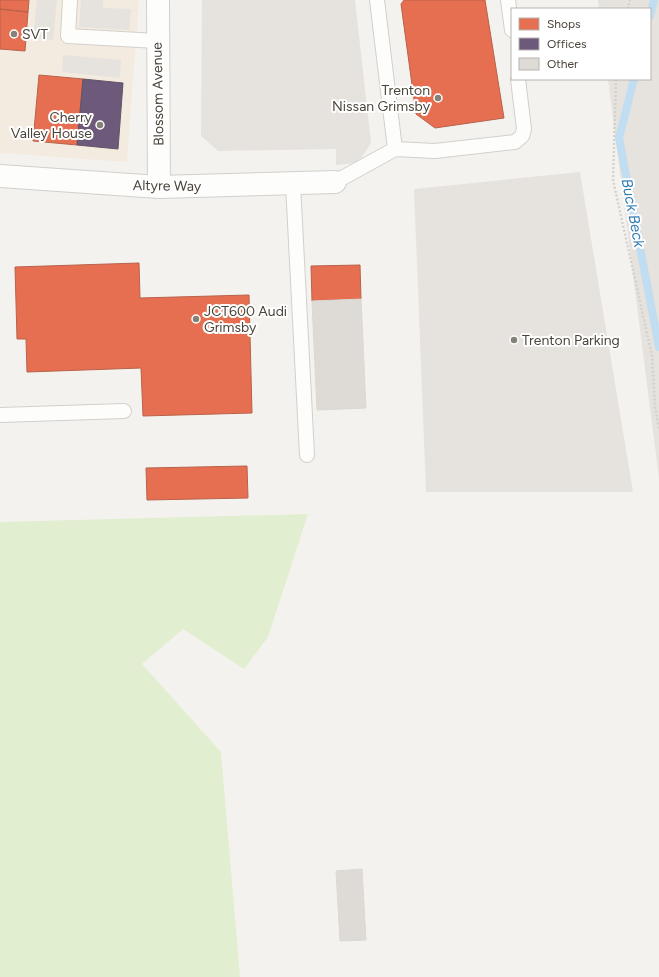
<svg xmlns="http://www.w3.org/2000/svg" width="659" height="977" viewBox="0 0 659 977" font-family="Figtree,sans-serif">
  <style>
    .commercial { fill: #f3ebdf }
    .industrial { fill: #e6e2de }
    .green { fill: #e1eecf }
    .parking { fill: #e6e3df }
    .shops { fill: #e76f51; stroke: #b8624a }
    .offices { fill: #6d597a; stroke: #635366 }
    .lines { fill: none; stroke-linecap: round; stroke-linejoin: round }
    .stream { stroke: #c0ddf1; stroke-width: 8 }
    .building { fill: #dedbd6; stroke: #dcd9d4 }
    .service-casing { stroke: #d2d0cb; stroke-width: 16 }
    .minor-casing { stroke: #d2d0cb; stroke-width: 24 }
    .path { stroke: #d3d2cc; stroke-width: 2.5; stroke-dasharray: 2 2; stroke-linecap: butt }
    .service { stroke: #fdfdfc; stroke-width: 14 }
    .minor { stroke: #fdfdfc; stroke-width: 22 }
    .poi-dot { fill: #868178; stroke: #fff; stroke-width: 1.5 }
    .labels { text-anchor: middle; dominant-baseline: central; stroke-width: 4; stroke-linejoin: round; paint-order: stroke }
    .poi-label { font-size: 14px; fill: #4b4439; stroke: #fff; text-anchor: start }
    .street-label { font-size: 14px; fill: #4b4439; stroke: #fff }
    .water-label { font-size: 15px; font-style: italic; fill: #2e7ab2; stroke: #fff }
  </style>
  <rect width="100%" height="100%" fill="#f4f2ee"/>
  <!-- commercial -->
  <path class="commercial" d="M0,0H139L127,162L0,153Z"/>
  <!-- industrial -->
  <path class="industrial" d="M598,0H659V478L608,79H650V9H599Z"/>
  <!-- green -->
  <path class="green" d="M308,514L268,637L244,669L183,629L142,664L221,752L240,977H0V522Z"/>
  <!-- parking -->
  <path class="parking" d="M37,0H57L53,40L33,38Z
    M81,0H103V8L131,9L129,30L79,27Z
    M202,0H355L371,143L358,163L336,165V149L218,151L201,136Z
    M63,55L121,60L120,78L62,72Z
    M580,172L633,492H426L414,189Z"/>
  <!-- shops -->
  <path class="shops" d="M0,0H29L28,12L0,9Z
    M404,0H485L504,118L435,128L416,114L401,4Z
    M0,9L28,12L25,51L0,49Z
    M39,75L83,79L77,145L33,141Z
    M139,263L140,298L249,295L252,413L143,416L141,368L27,372L26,339H17L15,267Z
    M360,265L361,299L312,301L311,266Z
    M247,466L248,498L147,500L146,468Z"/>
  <!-- offices -->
  <path class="offices" d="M83,79L123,83L118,149L77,145Z"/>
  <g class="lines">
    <!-- stream -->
    <path class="stream" d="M650,16L654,0
      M634,79L619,138L659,347"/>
  </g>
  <!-- building -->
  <path class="building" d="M361,299L366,408L317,410L312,301Z
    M362,869L366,940L340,941L336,871Z"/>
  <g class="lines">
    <!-- service casing -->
    <g class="service-casing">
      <path id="service" d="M70,0L68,36L157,41
        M508,0L512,30
        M395,149L435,151L515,142L522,136L524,129L518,79
        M335,182L395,149L377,0
        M293,184L307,455
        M0,415L124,411"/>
    </g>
    <!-- minor casing -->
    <g class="minor-casing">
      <path id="minor" d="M158,0L159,187
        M0,176L159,187L335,182"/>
    </g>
    <!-- path -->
    <path class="path" d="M628,9L630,0
      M616,79L613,180L652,356L655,406L659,429"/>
    <!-- service -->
    <use href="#service" class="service"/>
    <!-- minor -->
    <use href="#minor" class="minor"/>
  </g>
  <!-- markers -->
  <g class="poi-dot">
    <circle cx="14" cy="34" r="4"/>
    <circle cx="438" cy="98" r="4"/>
    <circle cx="100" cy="125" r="4"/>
    <circle cx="196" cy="319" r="4"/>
    <circle cx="514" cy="340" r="4"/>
  </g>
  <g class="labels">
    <!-- poi labels -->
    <g class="poi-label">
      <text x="22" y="34">SVT</text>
      <text x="430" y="90" text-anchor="end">Trenton<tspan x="430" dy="16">Nissan Grimsby</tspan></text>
      <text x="92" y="117" text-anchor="end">Cherry<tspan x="92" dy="16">Valley House</tspan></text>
      <text x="204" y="311">JCT600 Audi<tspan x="204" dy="16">Grimsby</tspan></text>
      <text x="522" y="340">Trenton Parking</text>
    </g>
    <!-- street labels -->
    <g class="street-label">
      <text transform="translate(158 94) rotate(-91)">Blossom Avenue</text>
      <text transform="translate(167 186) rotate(1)">Altyre Way</text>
    </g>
    <!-- water labels -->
    <g class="water-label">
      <text transform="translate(633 213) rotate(79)">Buck Beck</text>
    </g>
  </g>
  <!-- legend -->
  <rect x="511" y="8" width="140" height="72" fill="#ffffff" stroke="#b7b4b0"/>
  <rect x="519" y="18" width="20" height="12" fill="#e76f51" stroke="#b7b4b0"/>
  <text x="547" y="28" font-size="12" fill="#4b4439">Shops</text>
  <rect x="519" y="38" width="20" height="12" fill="#6d597a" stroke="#b7b4b0"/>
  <text x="547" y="48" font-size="12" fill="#4b4439">Offices</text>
  <rect x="519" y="58" width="20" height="12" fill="#dedbd6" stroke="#b7b4b0"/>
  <text x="547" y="68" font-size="12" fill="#4b4439">Other</text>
</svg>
